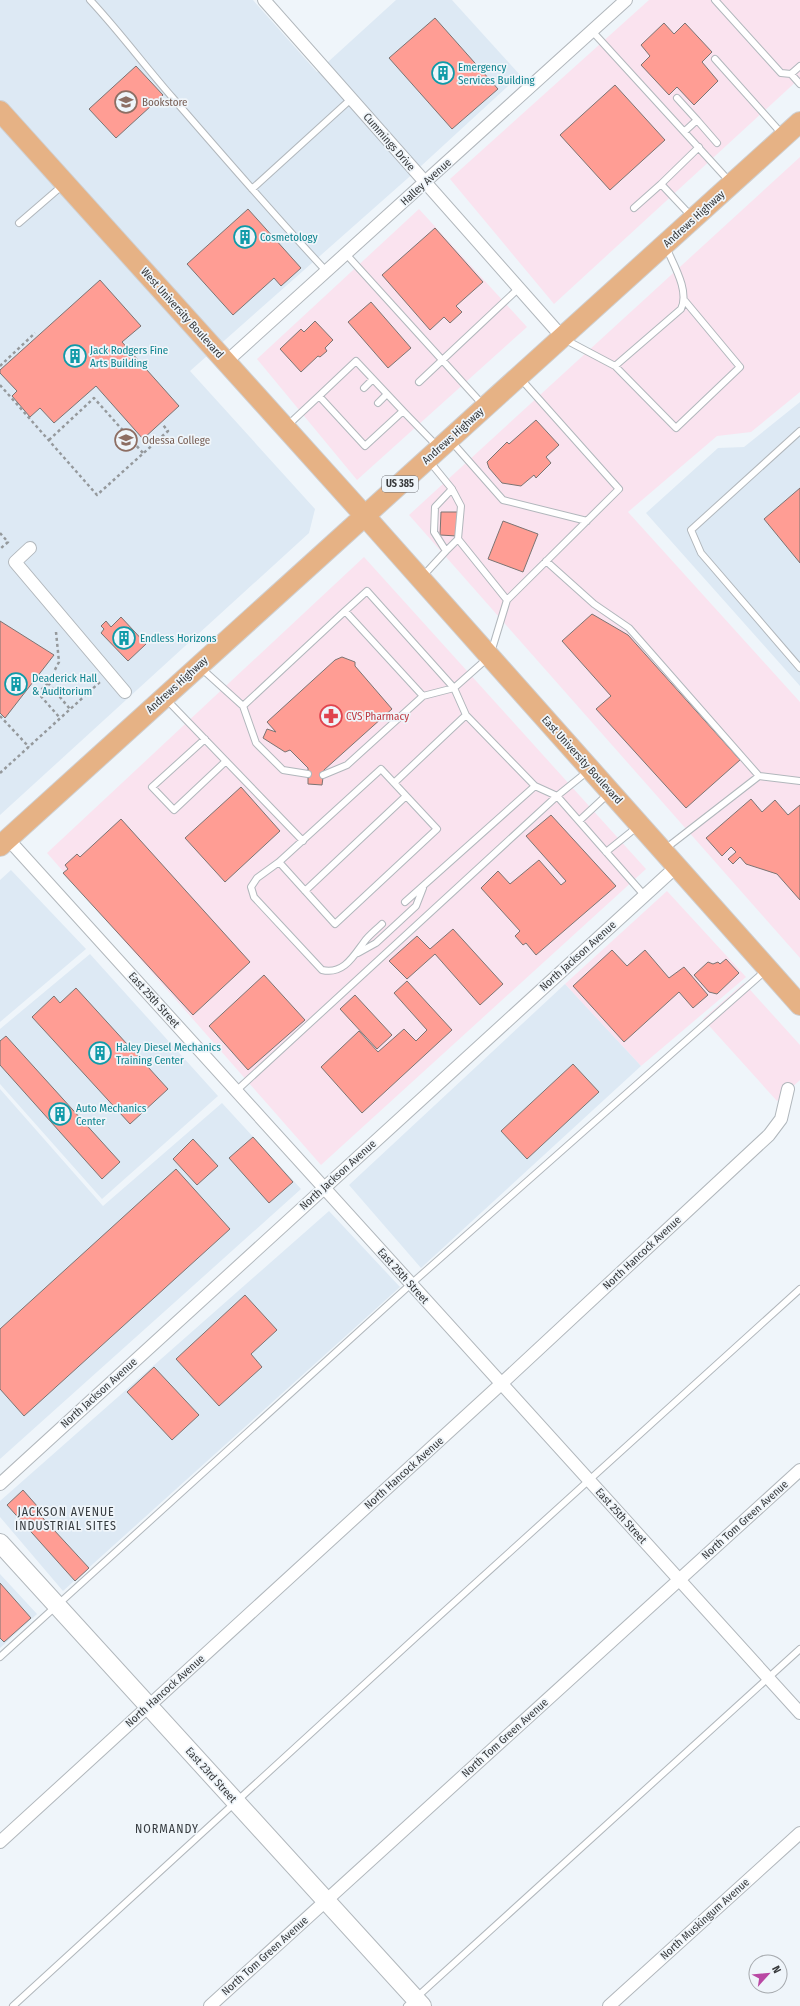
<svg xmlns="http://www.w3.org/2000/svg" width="800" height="2006" viewBox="0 0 800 2006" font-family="'Fira Sans Condensed',sans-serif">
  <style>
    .commercial { fill: #fae3ef }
    .built { fill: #dde9f4 }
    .building { fill: #ff9d94; stroke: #7b7473 }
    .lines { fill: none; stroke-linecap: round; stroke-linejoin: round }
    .lane-casing { stroke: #b1b7bc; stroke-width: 8 }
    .street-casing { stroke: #b1b7bc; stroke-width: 14 }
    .secondary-casing { stroke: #b1b7bc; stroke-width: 20 }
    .primary-casing { stroke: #cfcfd0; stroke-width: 22 }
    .path { stroke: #95999c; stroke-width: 2.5; stroke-dasharray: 3 3; stroke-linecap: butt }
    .lane { stroke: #fff; stroke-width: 6 }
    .street { stroke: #fff; stroke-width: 12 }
    .secondary { stroke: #fff; stroke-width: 18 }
    .primary { stroke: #e6b285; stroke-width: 20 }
    .labels { text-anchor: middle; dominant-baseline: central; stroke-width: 3.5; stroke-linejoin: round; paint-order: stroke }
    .shield { fill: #eff5fa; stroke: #6e7174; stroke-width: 1 }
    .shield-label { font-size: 10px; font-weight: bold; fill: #36383a }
    .culture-label { font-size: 11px; fill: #0d838f; stroke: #eff5fa; text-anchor: start }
    .education-label { font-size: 11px; fill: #785e54; stroke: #eff5fa; text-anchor: start }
    .street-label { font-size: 11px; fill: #36383a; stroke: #eff5fa }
    .health-label { font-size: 11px; fill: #be3a42; stroke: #eff5fa; text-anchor: start }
    .neighbourhood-label { font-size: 12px; letter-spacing: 1px; fill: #363b3f; stroke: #eff5fa }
  </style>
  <rect width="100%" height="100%" fill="#eff5fa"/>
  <!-- commercial -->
  <path class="commercial" d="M649,0H800V78L554,304L450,179Z
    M800,157V392L751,432L717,436L628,512L800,702V958L409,515Z
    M419,209L527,327L357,480L257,359Z
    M364,557L646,869L321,1165L47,853Z
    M667,891L746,977L641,1066L565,984Z
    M744,983L800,1045V1080L777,1101L703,1019Z"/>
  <!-- built -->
  <path class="built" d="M0,0H253L317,72L396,0H452L520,75L408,178L190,371L315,509L309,533L0,815Z
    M800,402V686L646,513L718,448L744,447Z
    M11,870L86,949L0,1022V880Z
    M90,954L218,1096L102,1199L0,1084V1029Z
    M565,984L641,1066L421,1268L349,1185Z
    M0,1089L103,1206L222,1103L301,1189L0,1459Z
    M329,1211L400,1287L63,1591L0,1517V1501Z
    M0,1574L37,1614L0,1648Z"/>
  <!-- building -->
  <path class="building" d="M435,18L498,89L452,129L389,58Z
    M664,23L674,34L685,23L712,52L702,62L718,81L694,105L677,87L669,95L641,65L650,56L641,45Z
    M136,66L163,95L116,138L89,109Z
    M615,85L665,140L610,190L560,135Z
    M248,209L301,268L281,286L274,278L233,315L187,264Z
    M435,228L483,282L456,306L462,312L450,323L444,317L430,330L382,275Z
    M100,280L141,326L122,342L179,406L143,439L96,386L54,423L40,408L30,417L12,396L17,391L0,373V370Z
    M371,302L411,348L388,368L348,322Z
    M315,321L333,340L325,348L327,351L320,357L318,356L301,372L280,349L301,329L304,332Z
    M536,420L559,445L546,457L551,463L536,478L534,475L521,486L502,483L489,468L487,462L507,442L509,444Z
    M800,488V563L764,519Z
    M441,512H458L457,536L440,535Z
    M503,521L538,534L523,572L488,559Z
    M592,614L628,635L740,760L686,808L596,709L611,696L562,641Z
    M121,617L146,644L128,661L101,633L104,629L101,626L106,621L111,627Z
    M0,621L54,655L5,718L0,713Z
    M342,657L355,662V666L392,709L324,770L322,785L308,784V768L290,750L285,752L263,738L267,729L276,732L267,722L335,660Z
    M241,787L280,831L225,882L185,838Z
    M751,799L762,812L775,800L788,815L800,805V900L777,874L746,864L740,857L733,864L728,859L736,852L731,847L722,856L706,838Z
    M551,815L616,886L536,955L526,943L523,945L515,936L520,931L481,888L498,871L510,884L539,860L561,885L566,881L526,836Z
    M121,819L250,962L193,1015L63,873L68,869L65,865L77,854L80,857Z
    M453,929L503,984L480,1005L435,954L407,979L389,961L417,936L430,949Z
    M612,950L627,966L645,950L669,978L684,967L708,995L693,1008L679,992L624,1042L573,986Z
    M726,959L739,973L717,994L709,992L694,975L708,962L713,964L718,962L720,964Z
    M264,975L305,1020L248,1070L209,1026Z
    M407,981L452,1030L362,1113L321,1067L359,1031L378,1052L404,1029L416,1041L427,1030L394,993Z
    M76,988L168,1089L130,1124L32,1017L54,996L60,1003Z
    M355,995L392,1035L377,1049L340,1009Z
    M6,1036L120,1162L102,1179L0,1065V1041Z
    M573,1064L599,1092L527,1159L501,1131Z
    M253,1137L293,1182L269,1203L229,1158Z
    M193,1139L218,1166L197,1185L173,1159Z
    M176,1169L230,1229L24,1416L0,1389V1329Z
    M245,1295L277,1330L251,1354L262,1367L219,1406L176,1359Z
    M154,1367L199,1415L172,1440L127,1392Z
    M23,1490L45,1515L42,1517L89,1568L75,1581L7,1505Z
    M0,1583L31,1618L4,1642L0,1638Z"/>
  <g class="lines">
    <!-- lane casing -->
    <g class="lane-casing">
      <path id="lane" d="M90,0C119,31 144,65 172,97C223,156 274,215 327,272
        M715,0L781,73L791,74L800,66
        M592,31L730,182
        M715,59L782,134
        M791,74L800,84
        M677,98L697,120
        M685,131L697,120L717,143
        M252,189L351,99
        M634,208L661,184
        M692,217L661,184L699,147
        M19,223L63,185
        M346,254L483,405
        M564,339L615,366L681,309C690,291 673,264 666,247
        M356,361L403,411L365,446L319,396Z
        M615,366L676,428L740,367L685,301
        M419,382L519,288
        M364,388L373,379
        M378,403L387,394
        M403,411L437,446
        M288,425L319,396
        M800,431L691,530L701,553L800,668
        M451,441L503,500L587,521
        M430,462L452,489L461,506L458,539L446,551
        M546,561L594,604L629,628L759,776L800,781
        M422,577L446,551L434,532L435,507L452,489
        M507,600L619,489L520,378
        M345,611L367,591L454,688L466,715
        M201,668L243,706L256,743L283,770L308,774
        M423,696L454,688L490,656L507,600L458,539
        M167,700L303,841
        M243,706L345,611L423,696L347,765L323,775
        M205,739L152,787L174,810L226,761
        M381,769L437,829L335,924L279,862Z
        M394,783L466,715L535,786L557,796L588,771
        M579,821L608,794
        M665,849L759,776
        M606,852L637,827
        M279,862L257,878L251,887L254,897L322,970C343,975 353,957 364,942C369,935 376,930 382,924
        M305,891L406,796
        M405,902L535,786
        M358,953L376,943L416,906L423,888
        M236,1091L557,796L644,895
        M0,1657L411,1284L765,971
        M13,2006L416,1637L800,1289
        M407,2006L800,1649"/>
    </g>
    <!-- street casing -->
    <g class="street-casing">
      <path id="street" d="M264,0L563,338
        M226,362L626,0
        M30,548L15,562L125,692
        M8,839L800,1713
        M0,1484L677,866
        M0,1842L501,1384L769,1135L781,1119L788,1089
        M210,2006L800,1470
        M609,2006L800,1833"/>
    </g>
    <!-- secondary casing -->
    <g class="secondary-casing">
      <path id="secondary" d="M0,1543L422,2006"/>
    </g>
    <!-- primary casing -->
    <g class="primary-casing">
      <path id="primary" d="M0,111L364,515L800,1005
        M0,846L800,122"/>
    </g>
    <!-- path -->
    <path class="path" d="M0,366L35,333
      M0,385L97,495L168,431L163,425
      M49,440L94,398L143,453
      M0,533L8,542L0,549
      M56,632L59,662L48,683L38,693L60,718
      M48,683L70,709
      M0,716L29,747
      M0,773L100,682"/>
    <!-- lane -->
    <use href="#lane" class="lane"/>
    <!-- street -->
    <use href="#street" class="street"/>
    <!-- secondary -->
    <use href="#secondary" class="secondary"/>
    <!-- primary -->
    <use href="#primary" class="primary"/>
  </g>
  <!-- icons -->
  <defs>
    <g id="building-ring" transform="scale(1.15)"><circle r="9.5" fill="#eff5fa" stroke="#0f9aa8" stroke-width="1.5"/><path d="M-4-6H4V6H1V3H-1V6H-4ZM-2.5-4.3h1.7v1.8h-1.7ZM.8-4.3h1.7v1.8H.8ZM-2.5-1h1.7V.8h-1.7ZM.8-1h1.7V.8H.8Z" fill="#0f9aa8"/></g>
    <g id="university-ring" transform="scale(1.15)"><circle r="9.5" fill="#eff5fa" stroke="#8d6e63" stroke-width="1.5"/><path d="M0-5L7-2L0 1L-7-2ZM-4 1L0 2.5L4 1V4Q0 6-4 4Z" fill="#8d6e63"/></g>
    <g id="pharmacy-ring" transform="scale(1.15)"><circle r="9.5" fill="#eff5fa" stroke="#e0444e" stroke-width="1.5"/><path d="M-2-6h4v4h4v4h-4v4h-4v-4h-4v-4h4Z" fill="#e0444e"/></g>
  </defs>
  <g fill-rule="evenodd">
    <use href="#building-ring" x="443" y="73"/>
    <use href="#university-ring" x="126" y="102"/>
    <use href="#building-ring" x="245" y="237"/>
    <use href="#building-ring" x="75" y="356"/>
    <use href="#university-ring" x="126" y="440"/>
    <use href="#building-ring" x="124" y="638"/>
    <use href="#building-ring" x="16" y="684"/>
    <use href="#pharmacy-ring" x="331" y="716"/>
    <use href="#building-ring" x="100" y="1053"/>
    <use href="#building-ring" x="60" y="1114"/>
  </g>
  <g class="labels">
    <!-- shield labels -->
    <rect class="shield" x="382" y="476" width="36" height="16" rx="3"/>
    <g class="shield-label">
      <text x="400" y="484">US 385</text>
    </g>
    <!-- culture labels -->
    <g class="culture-label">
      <text x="458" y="67">Emergency<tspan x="458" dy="13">Services Building</tspan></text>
      <text x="260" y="237">Cosmetology</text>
      <text x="90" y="350">Jack Rodgers Fine<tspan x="90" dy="13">Arts Building</tspan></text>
      <text x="140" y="638">Endless Horizons</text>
      <text x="32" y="678">Deaderick Hall<tspan x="32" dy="13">&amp; Auditorium</tspan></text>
      <text x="116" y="1047">Haley Diesel Mechanics<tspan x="116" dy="13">Training Center</tspan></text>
      <text x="76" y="1108">Auto Mechanics<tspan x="76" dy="13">Center</tspan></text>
    </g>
    <!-- education labels -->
    <g class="education-label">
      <text x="142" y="102">Bookstore</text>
      <text x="142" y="440">Odessa College</text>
    </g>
    <!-- street labels -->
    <g class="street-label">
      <text transform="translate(389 142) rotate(49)">Cummings Drive</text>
      <text transform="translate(426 182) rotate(-42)">Halley Avenue</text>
      <text transform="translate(694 219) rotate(-42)">Andrews Highway</text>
      <text transform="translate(182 313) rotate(48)">West University Boulevard</text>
      <text transform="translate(453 436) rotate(-42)">Andrews Highway</text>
      <text transform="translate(177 685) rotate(-42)">Andrews Highway</text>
      <text transform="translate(582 760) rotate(48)">East University Boulevard</text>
      <text transform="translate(578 956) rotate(-42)">North Jackson Avenue</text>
      <text transform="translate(154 1000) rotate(48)">East 25th Street</text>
      <text transform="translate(338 1175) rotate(-42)">North Jackson Avenue</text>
      <text transform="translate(642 1253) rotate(-43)">North Hancock Avenue</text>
      <text transform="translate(403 1276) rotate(48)">East 25th Street</text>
      <text transform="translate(99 1393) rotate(-42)">North Jackson Avenue</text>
      <text transform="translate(404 1473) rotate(-42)">North Hancock Avenue</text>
      <text transform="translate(621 1516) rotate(48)">East 25th Street</text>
      <text transform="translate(745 1520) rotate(-42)">North Tom Green Avenue</text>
      <text transform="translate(165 1691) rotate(-42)">North Hancock Avenue</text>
      <text transform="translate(505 1738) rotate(-42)">North Tom Green Avenue</text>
      <text transform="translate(211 1775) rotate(48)">East 23rd Street</text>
      <text transform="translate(705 1919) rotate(-42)">North Muskingum Avenue</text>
      <text transform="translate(265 1956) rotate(-42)">North Tom Green Avenue</text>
    </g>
    <!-- health labels -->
    <g class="health-label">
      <text x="346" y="716">CVS Pharmacy</text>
    </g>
    <!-- neighbourhood labels -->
    <g class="neighbourhood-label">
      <text x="66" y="1512">JACKSON AVENUE<tspan x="66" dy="14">INDUSTRIAL SITES</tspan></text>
      <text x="167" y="1829">NORMANDY</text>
    </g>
  </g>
  <!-- north arrow -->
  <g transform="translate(768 1974) rotate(63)"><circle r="19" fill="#eff5fa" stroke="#a5a9ad"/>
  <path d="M0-3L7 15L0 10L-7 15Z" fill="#b948a3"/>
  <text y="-6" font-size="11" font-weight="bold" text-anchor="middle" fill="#36383a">N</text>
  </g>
</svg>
